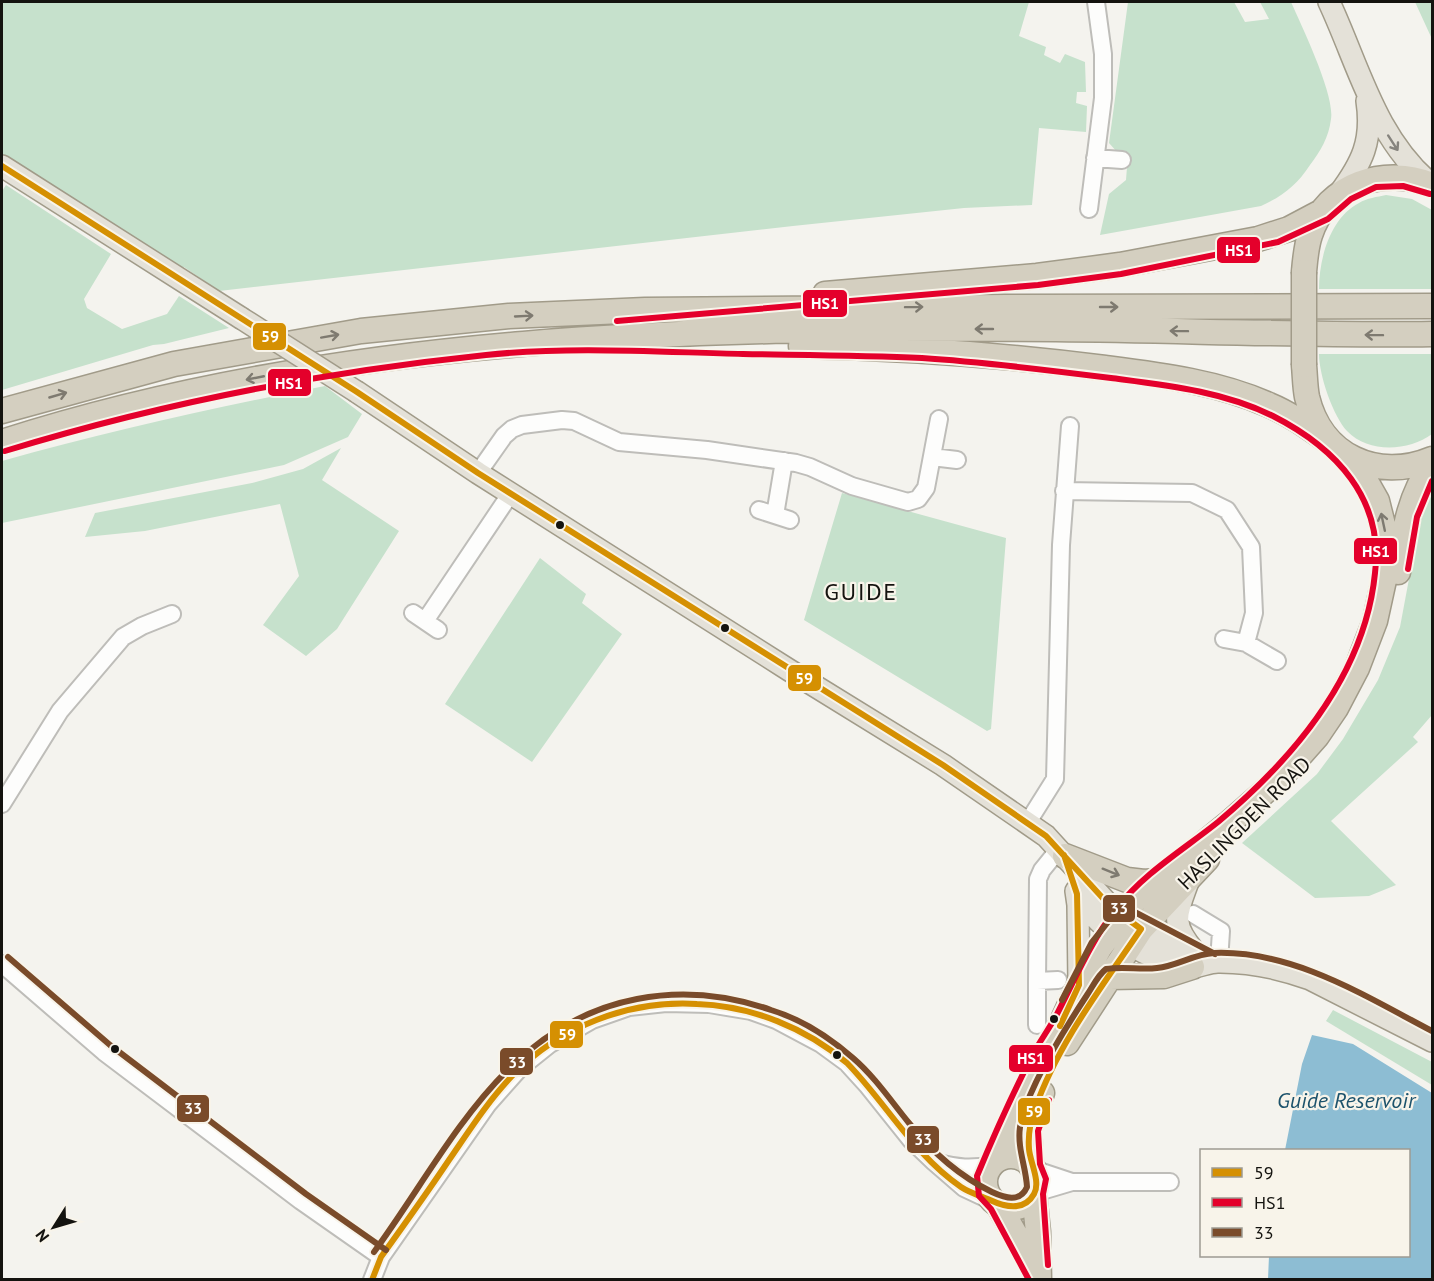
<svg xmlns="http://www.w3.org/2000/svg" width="1434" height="1281" viewBox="0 0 1434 1281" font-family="'PT Sans',sans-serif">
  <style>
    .green { fill: #c6e1cc }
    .water { fill: #8dbdd3 }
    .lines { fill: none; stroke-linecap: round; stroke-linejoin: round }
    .minor-casing { stroke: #bebdb9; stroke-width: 20 }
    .major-casing { stroke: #a19b89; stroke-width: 24 }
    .highway-casing { stroke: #a19b89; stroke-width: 27 }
    .minor { stroke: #fdfdfc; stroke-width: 16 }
    .major { stroke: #e4e1d8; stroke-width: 21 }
    .highway { stroke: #d4cfc0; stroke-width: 24 }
    .major-bridge-casing { stroke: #a19b89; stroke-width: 24; stroke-linecap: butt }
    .highway-bridge-casing { stroke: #a19b89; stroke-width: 27; stroke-linecap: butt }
    .major-bridge { stroke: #e4e1d8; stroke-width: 21 }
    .highway-bridge { stroke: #d4cfc0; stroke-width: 24 }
    .bus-1-casing { stroke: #f8f4ea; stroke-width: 10 }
    .bus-2-casing { stroke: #f8f4ea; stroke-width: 10 }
    .bus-3-casing { stroke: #f8f4ea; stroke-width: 10 }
    .bus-1 { stroke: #d59002; stroke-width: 6 }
    .bus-2 { stroke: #e4002b; stroke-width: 6 }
    .bus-3 { stroke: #7a4b2a; stroke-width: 6 }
    .oneway { stroke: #86847e }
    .oneway2 { stroke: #7e7a70 }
    .bus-dot { fill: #14130f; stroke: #f8f4ea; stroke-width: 2 }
    .labels { text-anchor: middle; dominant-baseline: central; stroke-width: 4.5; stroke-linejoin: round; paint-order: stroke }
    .street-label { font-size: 21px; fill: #14130f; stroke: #f8f4ea }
    .water-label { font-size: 22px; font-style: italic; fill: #1d536c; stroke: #f8f4ea }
    .quarter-label { font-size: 24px; letter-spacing: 1.5px; fill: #14130f; stroke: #f8f4ea }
    .line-badge { stroke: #f8f4ea; stroke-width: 2 }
    .badge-label { font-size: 16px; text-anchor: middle; font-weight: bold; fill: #fff }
  </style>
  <rect width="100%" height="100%" fill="#f4f3ee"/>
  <!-- green -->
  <path class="green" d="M2,2H1029L1019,36L1046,47L1044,55L1060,63L1065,54L1085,62L1086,92H1077L1076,103L1087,106L1086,132L1039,128L1032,205L964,208L793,226L219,291L184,267L181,270L2,155Z
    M1128,2H1234L1245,22L1269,19L1260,2H1291C1302,27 1335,95 1331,119C1329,137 1320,152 1310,165C1297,185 1283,196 1261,206L1100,235L1109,194L1126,180L1128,154L1117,152L1109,143Z
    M1415,2H1432V39Z
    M6,185L111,254L84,299L87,308L122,329L167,314L179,296L229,328L164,344L153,345L2,390V191Z
    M1386,195L1412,199L1432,210V289H1319C1319,259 1330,218 1359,203C1367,198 1377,197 1386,195Z
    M1319,354H1432V434C1409,451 1369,454 1347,431C1333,416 1319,375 1319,354Z
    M325,386L362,414L348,437L284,465L2,523V461C108,431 216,407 325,386Z
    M341,448L322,480L399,531L337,629L306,656L263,625L299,576L280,504L145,531L85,537L95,513L252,483L303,469Z
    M842,493L1006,538L991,729L987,731L804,620Z
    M1432,493V715L1413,737L1418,742L1331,821L1396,885L1369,896L1315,898L1242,843L1317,774L1343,739L1378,680L1400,627L1420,520Z
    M540,558L586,594L582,603L622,634L532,762L445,704Z
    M1333,1010L1432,1062V1085L1326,1021Z"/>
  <!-- water -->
  <path class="water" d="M1312,1035L1353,1044L1432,1093V1279H1268L1269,1256H1408V1150H1285L1302,1064Z"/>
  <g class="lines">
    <!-- minor casing -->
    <g class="minor-casing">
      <path id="minor" d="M1095,158L1122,160
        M1089,209L1103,98V54L1096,2
        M932,457L957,460
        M478,473L504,436L512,429L522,425L562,420L574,421L619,442L707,450L796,463L810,467L852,486L908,502L918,499L926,488L939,419
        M1064,491L1192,493L1227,510L1251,547L1254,613L1246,643
        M759,510L790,520
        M775,515L784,461
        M413,613L438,630
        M425,621L511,493
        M1224,639L1246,643L1277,661
        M2,804L60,711L123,637L142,626L172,614
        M1028,822L1055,779L1061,545L1070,426
        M1193,914L1221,931L1219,962
        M2,964L104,1052L301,1201L381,1257
        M1037,981L1038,879L1042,870L1059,849
        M1037,1025V981L1058,980
        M938,1163C957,1168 972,1169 992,1165
        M1033,1169L1072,1182L1035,1193
        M1072,1182H1170
        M372,1280L381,1257L488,1104L520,1068L550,1044L592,1020L629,1007L666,1003L709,1004L751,1011L776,1020L821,1044L847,1063L867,1085L911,1140L934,1162L964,1188L996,1203"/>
    </g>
    <!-- major casing -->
    <g class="major-casing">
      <path id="major" d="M1329,2C1359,66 1375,138 1432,185
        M2,166L241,318
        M1339,194C1362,163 1373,141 1367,101
        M357,392L478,473L789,670L943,765L1046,836L1110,906L1123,916L1141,929L1196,953L1210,962
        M1189,879C1177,913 1169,922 1194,951
        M1076,891L1078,905L1079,985
        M1077,894C1085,904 1093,917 1103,925C1126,945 1159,963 1189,967C1199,968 1209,961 1220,962C1251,962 1280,968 1310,979L1432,1041"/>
    </g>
    <!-- highway casing -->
    <g class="highway-casing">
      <path id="highway" d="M1304,272C1305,260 1306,247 1310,235C1327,183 1385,166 1432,185
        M825,294L1037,276L1120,265L1258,239L1289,229L1323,211
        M801,346C903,348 1004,355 1105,368C1160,375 1218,382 1269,405C1291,414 1311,429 1331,443
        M1304,365C1305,376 1305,387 1307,397C1321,456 1377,482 1432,459
        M2,411L174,364L361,331L509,316L645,310L1007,307L1432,306
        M2,442C341,333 702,327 1056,329C1181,330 1307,336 1432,334
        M1398,572C1404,534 1408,497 1432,465
        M1065,856L1127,880L1144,882L1157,881
        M1110,977L1164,976L1192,967
        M1067,1043L1141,929L1207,859
        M985 1182a26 26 0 1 1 52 0a26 26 0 1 1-52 0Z
        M993,1163L1041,1060L1056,1035L1079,985L1100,947L1134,901L1228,824L1279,779L1317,736L1336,708L1357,668L1375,621L1384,580L1386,545L1384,529L1377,501L1364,478L1342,453
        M1031,1166L1029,1129L1042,1093
        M1034,1194L1038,1232L1039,1280
        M998,1204L1038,1275"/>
    </g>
    <!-- minor -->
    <use href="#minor" class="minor"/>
    <!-- major -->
    <use href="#major" class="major"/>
    <!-- highway -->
    <use href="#highway" class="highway"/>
    <!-- major-bridge casing -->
    <g class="major-bridge-casing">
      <path id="major-bridge" d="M241,318L357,392"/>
    </g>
    <!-- highway-bridge casing -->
    <g class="highway-bridge-casing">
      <path id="highway-bridge" d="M1304,272V365"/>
    </g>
    <!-- major-bridge -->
    <use href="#major-bridge" class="major-bridge"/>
    <!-- highway-bridge -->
    <use href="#highway-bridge" class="highway-bridge"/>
    <!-- bus-1 casing -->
    <g class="bus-1-casing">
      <path id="bus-1" d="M2,166L357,392L478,473L943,765L1046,836L1110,906L1141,929C1103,985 1057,1045 1035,1109C1030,1122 1028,1136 1029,1149C1030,1162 1041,1182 1034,1194C1024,1212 1005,1207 990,1200C981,1196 970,1193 961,1187C914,1155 886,1103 847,1063C806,1028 752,1006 697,1004C629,1000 560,1026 512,1076C488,1101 469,1131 449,1160C427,1193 404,1225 381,1257L372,1280
        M1060,1026L1079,985L1077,894L1064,855"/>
    </g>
    <!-- bus-2 casing -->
    <g class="bus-2-casing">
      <path id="bus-2" d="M617,321L1038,285L1121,274L1278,242L1328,219L1351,199L1376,187L1403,186L1430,194
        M5,451C162,403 322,372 486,355C572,346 657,352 743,354C802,355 862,355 922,358C985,362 1048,370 1111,378C1165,385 1223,391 1273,416C1336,448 1384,499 1375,573C1365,674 1293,759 1218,822C1183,850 1144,873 1116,909C1091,941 1075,979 1056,1016C1049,1029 1040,1041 1033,1054C1013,1093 994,1135 977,1176L979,1196L991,1209L1029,1280
        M1408,569L1417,517L1432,481
        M1048,1265L1043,1194L1046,1179L1040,1164L1038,1131L1049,1100"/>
    </g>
    <!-- bus-3 casing -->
    <g class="bus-3-casing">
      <path id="bus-3" d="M8,957L110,1045L306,1194L386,1250
        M1062,1000L1092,942L1120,907L1127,908L1215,954
        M374,1252C448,1151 502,1025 637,999C683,990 728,995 771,1010C801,1019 830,1038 853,1058C875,1077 891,1101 909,1123C932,1152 959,1176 992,1192C1005,1198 1020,1203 1027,1187C1026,1167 1017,1148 1020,1127C1026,1090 1066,1027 1087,995C1093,986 1098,975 1106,969C1123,966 1140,970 1157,968C1177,966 1194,954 1214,953C1293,950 1365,996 1432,1031"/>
    </g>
    <!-- bus-1 -->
    <use href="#bus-1" class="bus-1"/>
    <!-- bus-2 -->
    <use href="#bus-2" class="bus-2"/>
    <!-- bus-3 -->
    <use href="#bus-3" class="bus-3"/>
  </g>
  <!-- one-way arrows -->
  <defs><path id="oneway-shaft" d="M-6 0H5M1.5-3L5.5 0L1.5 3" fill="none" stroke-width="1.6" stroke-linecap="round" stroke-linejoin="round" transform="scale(1.5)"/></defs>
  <use class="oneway" href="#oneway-shaft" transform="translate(1393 143) rotate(57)"/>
  <g class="oneway2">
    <use href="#oneway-shaft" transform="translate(914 307) rotate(-1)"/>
    <use href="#oneway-shaft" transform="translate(1109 307)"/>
    <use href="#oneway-shaft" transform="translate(524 316) rotate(-3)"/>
    <use href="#oneway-shaft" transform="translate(984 329) rotate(-180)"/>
    <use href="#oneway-shaft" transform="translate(1179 331) rotate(-179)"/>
    <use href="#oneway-shaft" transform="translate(1374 335) rotate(-179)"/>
    <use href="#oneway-shaft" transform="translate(330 336) rotate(-10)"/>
    <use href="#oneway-shaft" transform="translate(255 378) rotate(169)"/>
    <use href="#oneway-shaft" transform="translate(58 395) rotate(-16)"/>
    <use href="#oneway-shaft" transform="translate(1383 522) rotate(-102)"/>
    <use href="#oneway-shaft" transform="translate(1111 872) rotate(22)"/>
  </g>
  <!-- markers -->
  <g class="bus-dot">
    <circle cx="560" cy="525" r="5"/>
    <circle cx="725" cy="628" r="5"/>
    <circle cx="1054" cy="1019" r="5"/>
    <circle cx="115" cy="1049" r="5"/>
    <circle cx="837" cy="1055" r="5"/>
  </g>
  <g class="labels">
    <!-- street labels -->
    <g class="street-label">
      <text transform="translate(1244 823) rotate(-45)">HASLINGDEN ROAD</text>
    </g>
    <!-- water labels -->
    <g class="water-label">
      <text x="1346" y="1100">Guide Reservoir</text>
    </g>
    <!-- quarter labels -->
    <g class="quarter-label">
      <text x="861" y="591">GUIDE</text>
    </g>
  </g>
  <g class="line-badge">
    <rect x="1216" y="236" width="45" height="28" rx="6" fill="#e4002b"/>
    <rect x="802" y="289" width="46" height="29" rx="6" fill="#e4002b"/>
    <rect x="252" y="322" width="35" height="29" rx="6" fill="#d59002"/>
    <rect x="267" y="368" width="45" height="29" rx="6" fill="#e4002b"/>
    <rect x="1353" y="537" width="45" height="28" rx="6" fill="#e4002b"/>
    <rect x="787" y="664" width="35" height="28" rx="6" fill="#d59002"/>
    <rect x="1102" y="894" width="34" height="29" rx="6" fill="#7a4b2a"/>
    <rect x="549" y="1020" width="35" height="29" rx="6" fill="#d59002"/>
    <rect x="1008" y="1044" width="46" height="29" rx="6" fill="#e4002b"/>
    <rect x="499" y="1047" width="35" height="29" rx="6" fill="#7a4b2a"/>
    <rect x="176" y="1094" width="34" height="29" rx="6" fill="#7a4b2a"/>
    <rect x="1017" y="1097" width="34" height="29" rx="6" fill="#d59002"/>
    <rect x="906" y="1125" width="34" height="29" rx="6" fill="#7a4b2a"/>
  </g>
  <g class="badge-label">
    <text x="1239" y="256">HS1</text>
    <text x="825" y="309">HS1</text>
    <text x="270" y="342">59</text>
    <text x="289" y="389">HS1</text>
    <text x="1376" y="557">HS1</text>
    <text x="804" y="684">59</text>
    <text x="1119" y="914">33</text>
    <text x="567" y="1040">59</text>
    <text x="1031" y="1064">HS1</text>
    <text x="517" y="1068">33</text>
    <text x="193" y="1114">33</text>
    <text x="1034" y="1117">59</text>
    <text x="923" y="1145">33</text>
  </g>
  <!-- border -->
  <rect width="1434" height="1281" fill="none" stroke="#14130f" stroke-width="6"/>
  <!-- legend -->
  <rect x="1200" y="1149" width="210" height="108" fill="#f8f4ea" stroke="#9d9a92" stroke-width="1.5"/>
  <rect x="1212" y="1168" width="30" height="9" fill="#d59002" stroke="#9d9a92" stroke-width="1.5"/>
  <text x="1254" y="1179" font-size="18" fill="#14130f">59</text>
  <rect x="1212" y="1198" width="30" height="9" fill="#e4002b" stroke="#9d9a92" stroke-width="1.5"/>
  <text x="1254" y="1209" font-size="18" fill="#14130f">HS1</text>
  <rect x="1212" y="1228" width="30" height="9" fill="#7a4b2a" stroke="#9d9a92" stroke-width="1.5"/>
  <text x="1254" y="1239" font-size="18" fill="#14130f">33</text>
  <!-- north arrow -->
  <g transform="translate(54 1227) rotate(233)" stroke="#f8f4ea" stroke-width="4.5" paint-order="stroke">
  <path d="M0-4.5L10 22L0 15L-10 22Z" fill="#14130f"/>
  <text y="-9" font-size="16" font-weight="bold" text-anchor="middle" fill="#14130f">N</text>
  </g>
</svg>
